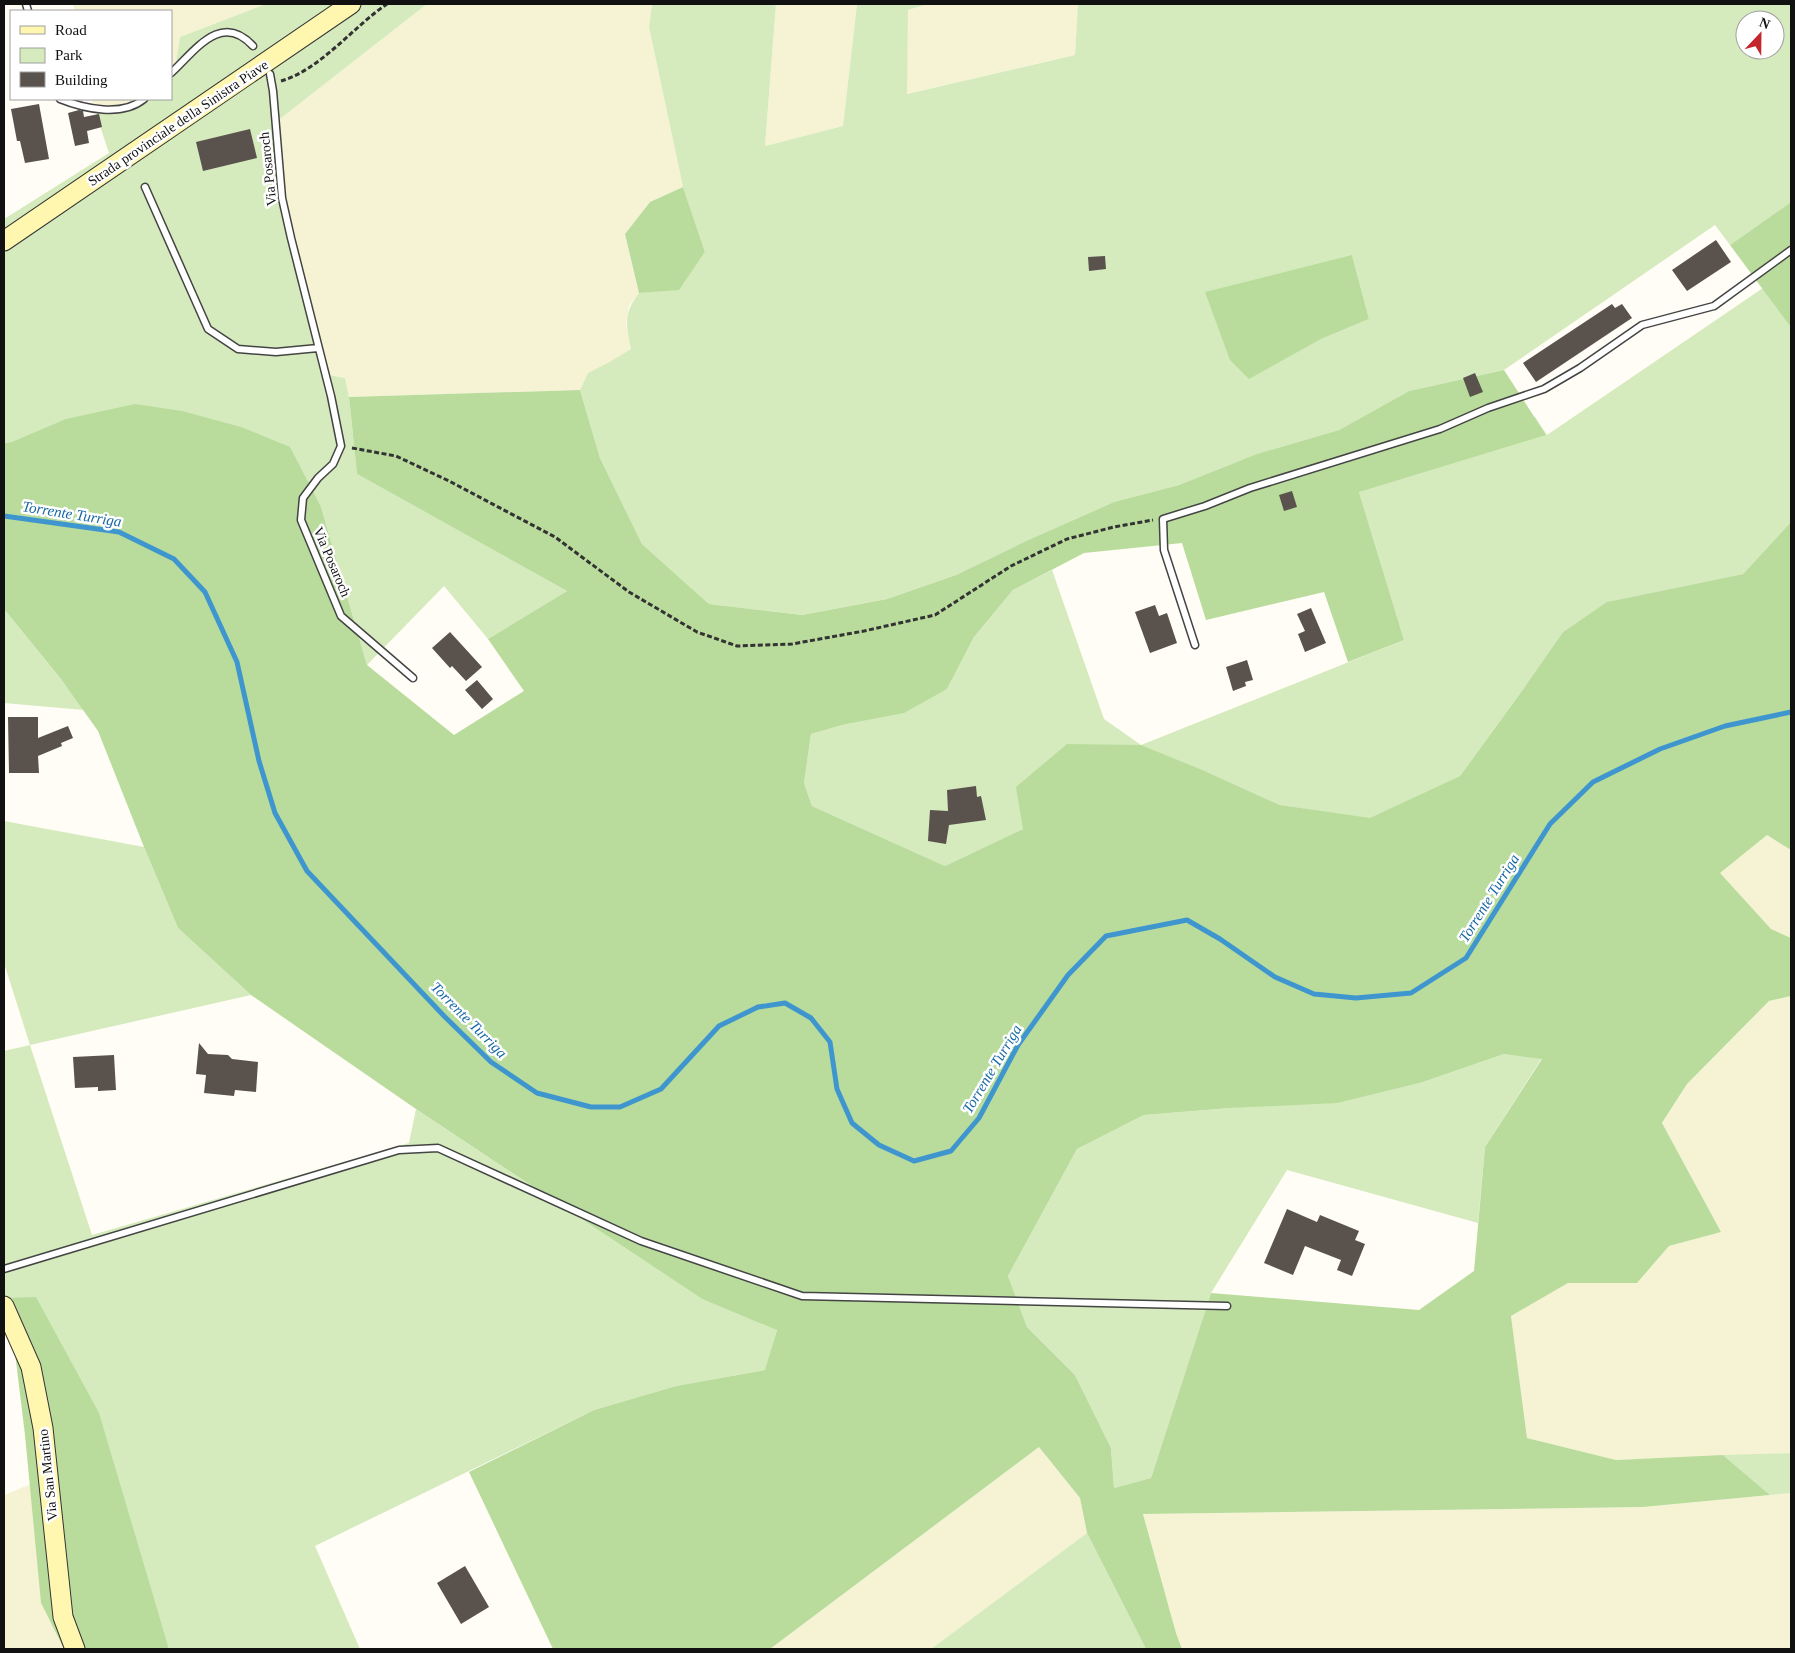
<svg xmlns="http://www.w3.org/2000/svg" width="1795" height="1653" viewBox="0 0 1795 1653" font-family="Georgia,serif">
  <style>
    .farmland { fill: #f6f3d4 }
    .green { fill: #d5ebbd; fill-rule: evenodd }
    .forest { fill: #b9dc9c; fill-rule: evenodd }
    .lines { fill: none; stroke-linecap: round; stroke-linejoin: round }
    .stream { stroke: #3f96cf; stroke-width: 5 }
    .building { fill: #5a524d }
    .lane-casing { stroke: #444; stroke-width: 9 }
    .secondary-casing { stroke: #333; stroke-width: 21 }
    .path { stroke: #333; stroke-width: 3; stroke-dasharray: 5 2.5; stroke-linecap: butt }
    .lane { stroke: #fff; stroke-width: 6 }
    .secondary { stroke: #fff6b0; stroke-width: 19 }
    .labels { text-anchor: middle; dominant-baseline: central; stroke-width: 5; stroke-linejoin: round; paint-order: stroke }
    .street-label { font-size: 14px; fill: #111; stroke: #fff }
    .water-label { font-size: 15px; font-style: italic; fill: #1768a6; stroke: #fff }
  </style>
  <rect width="100%" height="100%" fill="#fffdf5"/>
  <!-- farmland -->
  <path class="farmland" d="M73,4H266L180,37L175,70L171,73V11H75Z
    M427,4H652L649,27L683,187L650,202L625,234L639,293L629,306L626,324L631,349L611,361L588,373L580,390L349,397L345,378L329,375L291,238L276,122Z
    M776,4H857L843,126L765,146Z
    M928,4H1078L1075,55L906,94L908,10Z
    M92,99H144L132,107L94,108Z
    M1767,835L1791,850V938L1771,929L1719,873Z
    M1791,996V1453L1616,1460L1527,1438L1511,1316L1568,1283H1637L1669,1246L1721,1232L1662,1124L1687,1084L1769,1001Z
    M1039,1447L1080,1498L1087,1533L931,1649H770Z
    M31,1484L41,1603L64,1649H4V1495Z
    M1791,1493V1649H1182L1176,1633L1143,1514L1643,1507Z"/>
  <!-- green -->
  <path class="green" d="M266,4H427L276,122L291,238L329,375L345,378L349,397L357,474L567,591L488,639L444,586L367,665L321,507L12,442L4,443V219L109,153L94,108L111,110L144,99H171V73L175,69L180,37Z
    M652,4H776L765,146L843,126L857,4H928L908,10L907,94L1075,55L1078,4H1791V202L1730,245L1715,225L1504,370L1409,391L1339,430L1258,454L1179,485L1114,502L1026,541L956,575L887,599L802,615L709,604L642,544L600,458L580,390L588,373L611,361L631,349C626,324 623,314 639,293L679,289L705,252L683,187L649,27ZM1745,20H1775V50H1745ZM1352,255L1369,319L1319,340Z
    M1763,288L1791,326V522L1743,574L1608,602L1563,632L1519,695L1460,776L1370,819L1280,805L1207,772L1023,829L945,866L812,806L804,783L811,734L846,724L947,689L974,637L1013,590L1052,570L1104,719L1141,745L1404,640L1359,492L1535,417L1547,435Z
    M4,609L61,679L84,710L4,703Z
    M4,821L144,847L178,928L251,995L30,1045L92,1235L409,1143L416,1109L702,1299L777,1329L766,1370L676,1386L594,1410L315,1546L360,1649H169L141,1557L4,1298V1051L30,1045L4,963Z
    M1504,1054L1542,1058L1485,1147L1478,1223L1287,1170L1211,1293L1151,1478L1114,1488L1111,1448L1075,1375L1027,1327L1008,1276L1077,1149L1144,1115L1230,1108L1423,1082Z
    M1791,1453V1493L1770,1495L1723,1455Z
    M1087,1533L1146,1649H931Z"/>
  <!-- forest -->
  <path class="forest" d="M683,187L705,252L679,290L639,293L625,234L650,202Z
    M1791,202V326H1790L1730,245Z
    M1352,255L1369,319L1319,340L1249,379L1230,360L1205,292Z
    M1504,370L1546,435L1359,492L1404,640L1348,662L1324,592L1206,620L1182,543L1084,553L1013,590L974,637L947,689L904,713L846,724L811,734L804,783L812,806L945,866L1023,829L1016,787L1067,744L1141,745L1207,772L1280,805L1370,818L1460,776L1519,695L1563,632L1607,602L1743,574L1791,522V850L1767,835L1720,873L1771,929L1791,938V996L1769,1001L1687,1084L1662,1123L1721,1232L1669,1246L1637,1283H1568L1511,1316L1527,1438L1616,1460L1723,1455L1770,1495L1643,1507L1143,1514L1176,1633L1182,1649H1146L1087,1533L1080,1498L1039,1447L770,1649H553L469,1472L594,1410L676,1386L765,1370L777,1330L702,1299L416,1109L251,995L178,928L144,847L98,731L61,679L4,609V443L12,442L66,419L135,404L182,411L241,427L290,447L321,507L367,665L454,735L524,691L488,639L567,591L357,474L349,397L580,390L600,458L642,544L709,604L802,615L887,599L956,575L1026,541L1114,502L1179,485L1257,454L1339,430L1409,391ZM1504,1054L1542,1059L1485,1147L1474,1271L1419,1310L1211,1293L1151,1478L1114,1488L1111,1448L1075,1375L1027,1327L1008,1276L1077,1149L1144,1115L1230,1108L1337,1103L1423,1082Z
    M36,1297L99,1413L169,1649H64L41,1603L25,1435L15,1353L4,1331V1298Z"/>
  <g class="lines">
    <!-- stream -->
    <path class="stream" d="M4,516L119,532L174,559L205,592L237,662L259,761L275,813L307,871L444,1016L491,1062L537,1093L591,1107H620L661,1089L719,1026L758,1007L785,1003L811,1018L830,1042L837,1089L852,1123L879,1145L914,1161L951,1151L979,1118L1018,1045L1068,975L1106,936L1187,920L1220,939L1275,977L1314,994L1356,998L1411,993L1466,958L1550,824L1593,782L1660,749L1725,726L1791,712"/>
  </g>
  <!-- building -->
  <path class="building" d="M39,104L49,159L25,163L20,141H17L11,109Z
    M79,110L83,111L84,117L99,114L102,127L87,131L89,143L75,146L68,113Z
    M250,129L257,158L203,171L196,142Z
    M1716,240L1731,262L1687,291L1672,270Z
    M1105,256L1106,269L1089,271L1088,257Z
    M1612,304L1615,308L1622,304L1632,318L1536,382L1523,363Z
    M1475,373L1483,392L1470,397L1463,378Z
    M1292,491L1297,507L1284,511L1279,495Z
    M1155,605L1159,616L1167,613L1177,643L1150,653L1135,612Z
    M1311,608L1326,643L1305,652L1298,634L1305,631L1297,614Z
    M450,632L482,667L466,681L452,666L450,668L432,648Z
    M1247,660L1253,680L1245,682L1246,686L1233,691L1226,667Z
    M477,680L493,699L482,709L465,690Z
    M8,717H38V738L68,726L73,738L61,743L62,746L38,756L39,773H9Z
    M976,786L977,797L981,796L986,820L949,825L946,844L928,841L930,810L948,811L947,790Z
    M199,1043L208,1054L228,1055L232,1059L258,1062L256,1092L235,1090L234,1096L204,1093L206,1075L196,1074Z
    M114,1055L116,1090L98,1091V1087L75,1088L73,1057Z
    M1287,1209L1317,1222L1320,1215L1359,1231L1355,1240L1365,1244L1352,1276L1337,1270L1341,1260L1305,1246L1293,1275L1264,1263Z
    M465,1566L489,1607L461,1624L437,1583Z"/>
  <g class="lines">
    <!-- lane casing -->
    <g class="lane-casing">
      <path id="lane" d="M26,4L28,11
        M171,73C195,51 221,11 253,46
        M270,74L273,91L282,198L291,238L331,396L341,446L333,464L318,478L303,498L301,520L341,616L413,678
        M60,99C85,109 122,117 144,99
        M145,187L208,329L238,349L276,352L318,348
        M1195,645L1164,550L1163,519L1205,506L1250,488L1440,429L1488,408L1544,389L1580,368L1642,325L1714,306L1791,250
        M4,1269L399,1150L438,1148L641,1241L802,1296L1227,1306"/>
    </g>
    <!-- secondary casing -->
    <g class="secondary-casing">
      <path id="secondary" d="M4,241L351,4
        M4,1306L31,1367L43,1428L63,1617L75,1649"/>
    </g>
    <!-- path -->
    <path class="path" d="M281,81C320,70 354,26 387,4
      M352,448L396,456L449,481L555,537L629,592L697,632L737,646L792,644L864,631L935,615L1011,566L1067,539L1114,527L1153,520"/>
    <!-- lane -->
    <use href="#lane" class="lane"/>
    <!-- secondary -->
    <use href="#secondary" class="secondary"/>
  </g>
  <g class="labels">
    <!-- street labels -->
    <g class="street-label">
      <text transform="translate(178 123) rotate(-34)">Strada provinciale della Sinistra Piave</text>
      <text transform="translate(268 169) rotate(-96)">Via Posaroch</text>
      <text transform="translate(332 562) rotate(67)">Via Posaroch</text>
      <text transform="translate(48 1475) rotate(-96)">Via San Martino</text>
    </g>
    <!-- water labels -->
    <g class="water-label">
      <text transform="translate(72 514) rotate(9)">Torrente Turriga</text>
      <text transform="translate(1489 898) rotate(-58)">Torrente Turriga</text>
      <text transform="translate(469 1020) rotate(45)">Torrente Turriga</text>
      <text transform="translate(992 1069) rotate(-59)">Torrente Turriga</text>
    </g>
  </g>
  <!-- border -->
  <rect width="1795" height="1653" fill="none" stroke="#111111" stroke-width="10"/>
  <!-- legend -->
  <rect x="10" y="10" width="162" height="90" fill="#ffffff" stroke="#a0a0a0"/>
  <rect x="20" y="26" width="25" height="8" fill="#fff6b0" stroke="#a0a0a0"/>
  <text x="55" y="35" font-size="15" fill="#111111">Road</text>
  <rect x="20" y="48" width="25" height="15" fill="#d5ebbd" stroke="#a0a0a0"/>
  <text x="55" y="60" font-size="15" fill="#111111">Park</text>
  <rect x="20" y="72" width="25" height="15" fill="#5a524d" stroke="#a0a0a0"/>
  <text x="55" y="85" font-size="15" fill="#111111">Building</text>
  <!-- north arrow -->
  <g transform="translate(1760 35) rotate(22)"><circle r="24" fill="#ffffff" stroke="#a0a0a0"/>
  <path d="M0-4L9 19L0 12L-9 19Z" fill="#c4262e"/>
  <text y="-8" font-size="14" font-weight="bold" text-anchor="middle" fill="#111111">N</text>
  </g>
</svg>
